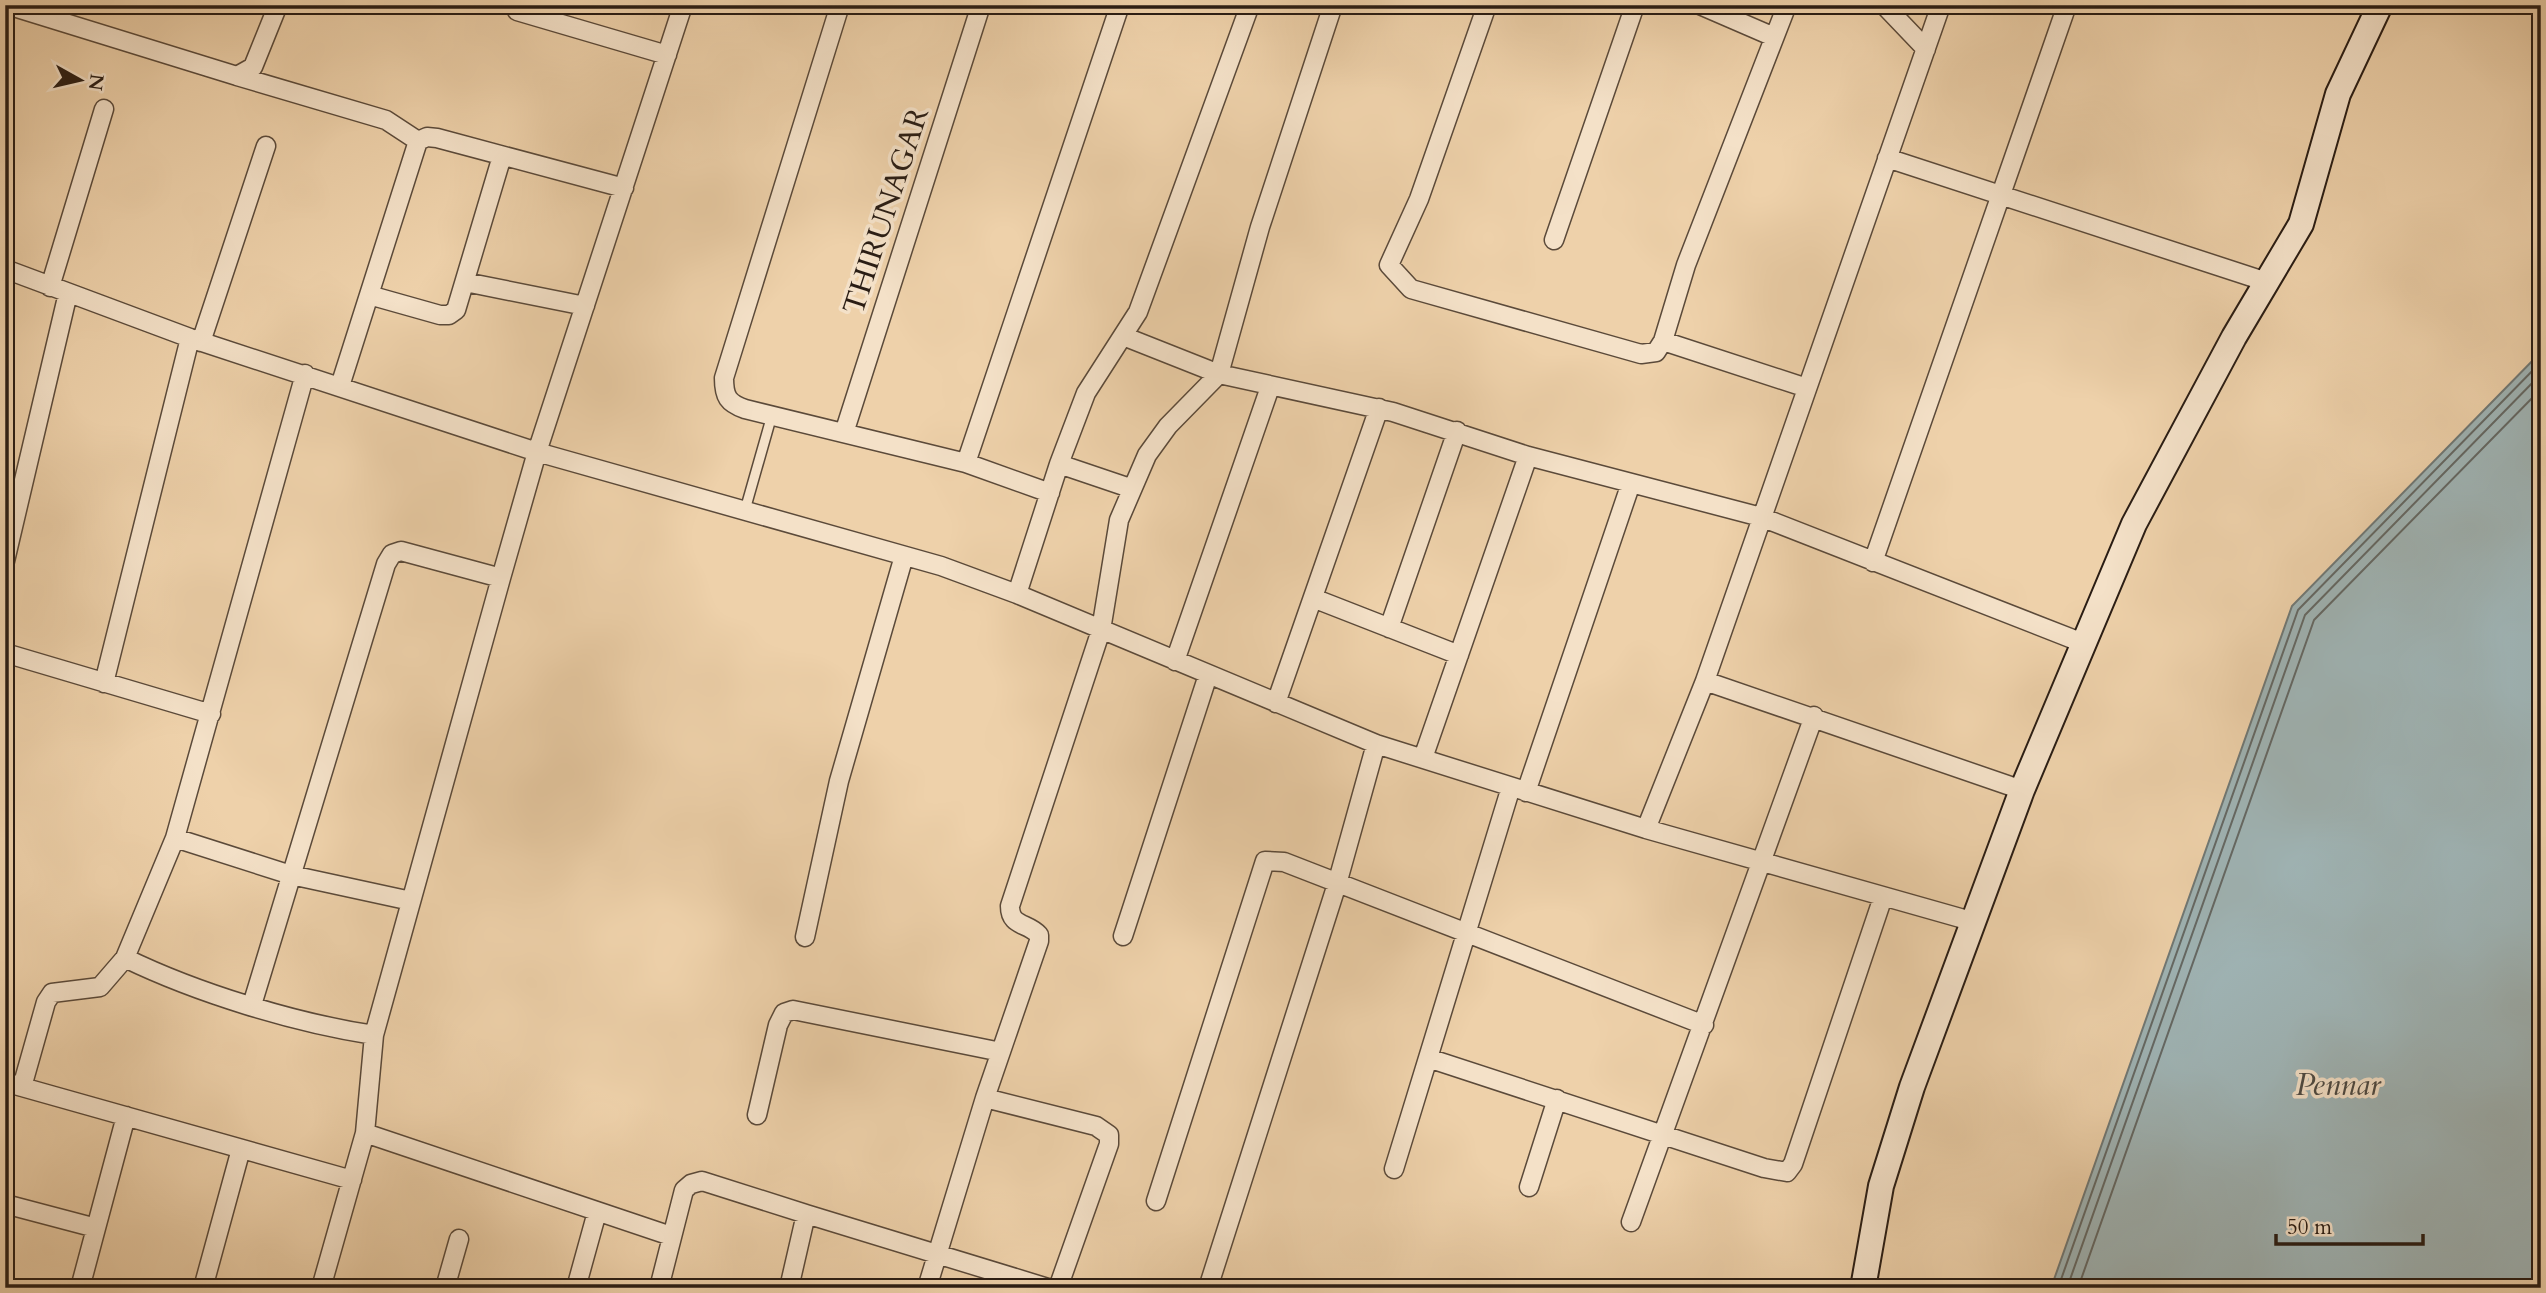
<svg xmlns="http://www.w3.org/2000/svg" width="2546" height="1293" viewBox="0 0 2546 1293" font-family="Cardo,serif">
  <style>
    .water { fill: #9fb4b5; stroke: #707875; stroke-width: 2 }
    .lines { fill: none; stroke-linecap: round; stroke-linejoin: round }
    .shore { stroke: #646864; stroke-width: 2 }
    .service-casing { stroke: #5b4a3a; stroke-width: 12 }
    .minor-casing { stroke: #5b4a3a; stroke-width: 21 }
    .secondary-casing { stroke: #2a1d14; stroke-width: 28 }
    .service { stroke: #f4e1c8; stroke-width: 9 }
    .minor { stroke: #f4e1c8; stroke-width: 18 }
    .secondary { stroke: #f4e1c8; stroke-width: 24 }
    .labels { text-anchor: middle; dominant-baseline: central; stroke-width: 7; stroke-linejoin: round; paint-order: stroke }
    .street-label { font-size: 30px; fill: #2a1d14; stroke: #f4e1c8 }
    .water-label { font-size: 32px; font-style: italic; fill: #4d4a44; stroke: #f4e1c8 }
  </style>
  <rect width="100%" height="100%" fill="#eed1aa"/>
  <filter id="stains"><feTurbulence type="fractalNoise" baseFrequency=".00286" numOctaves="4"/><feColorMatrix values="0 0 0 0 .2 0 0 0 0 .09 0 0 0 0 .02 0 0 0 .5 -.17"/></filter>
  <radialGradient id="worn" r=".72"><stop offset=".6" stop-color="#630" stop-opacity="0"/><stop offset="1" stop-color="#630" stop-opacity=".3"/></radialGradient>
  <!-- water -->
  <path class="water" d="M2541,352V1288H2051L2292,606Z"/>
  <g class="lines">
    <!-- shore -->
    <path class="shore" d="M2058,1288L2298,610L2541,362
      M2067,1288L2305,615L2541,374
      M2078,1288L2314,620L2541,389"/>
    <!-- service casing -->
    <g class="service-casing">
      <path id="service" d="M745,510L772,415"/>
    </g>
    <!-- minor casing -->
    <g class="minor-casing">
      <path id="minor" d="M7,5L237,76L253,67L278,5
        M840,5L724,378C724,397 728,403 745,409L966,463L1050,493
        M1487,5L1419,199L1389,265L1411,289L1641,354L1656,352L1663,341L1807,388
        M1700,5L1774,37
        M1884,5L1926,49
        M517,11L667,55
        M237,76L386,120L418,141
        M1887,158L2267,282
        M1554,240L1635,5
        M5,269L190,338L537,452L941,566L1017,594L1376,744L1646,829L1971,921
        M465,282L585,306
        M50,287L104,109
        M369,295L440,315H449L456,310L502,156
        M1123,336L1219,374L1393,412L1528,456L1761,517L2083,643
        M1663,341L1686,265L1787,5
        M201,342L266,146
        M340,386L418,141L427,137L437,138L624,188
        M844,433L981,5
        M966,463L1120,5
        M1059,464L1086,393L1138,312L1250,5
        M5,561L68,293
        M1873,562L2067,5
        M1017,594L1059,464L1130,488
        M1313,598L1459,655
        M1389,628L1457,431
        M5,653L211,714
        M1175,661L1270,387
        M1705,681L2022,790
        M104,683L190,338
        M1276,703L1379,408
        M1423,758L1528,456
        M1526,792L1631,483
        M1646,829L1705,681L1941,5
        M175,838L291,875L411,901
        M1123,936L1208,675
        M805,937L839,781L904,556
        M125,958L175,838L305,374
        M252,1005L386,564L392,554L401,551L501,578
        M1428,1058L1764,1168L1787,1172L1793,1164L1883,897
        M5,1082L22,1087L46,1002L52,993L100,987L125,958C197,993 295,1023 374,1035
        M22,1087L352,1180
        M985,1098L1096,1126L1109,1135V1144L1058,1288
        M757,1115L778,1025L784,1013L793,1010L1001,1052
        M365,1133L671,1236
        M1394,1169L1511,787
        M1529,1187L1557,1099
        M1156,1201L1265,861L1284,862L1704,1025
        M5,1204L96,1228
        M1631,1222L1814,716
        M80,1288L126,1116
        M203,1288L241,1149
        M321,1288L365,1133L374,1035L501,578L537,452L683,5
        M445,1288L459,1239
        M576,1288L597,1212
        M659,1288L684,1190L691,1184L702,1181L806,1214
        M789,1288L806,1214L1048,1288
        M927,1288L985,1098L1039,941V935C1027,922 1010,927 1010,906L1101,630L1119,520L1147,455L1168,426L1219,374L1260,227L1333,5
        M1208,1288L1337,884L1376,744"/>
    </g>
    <!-- secondary casing -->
    <g class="secondary-casing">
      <path id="secondary" d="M1863,1288L1881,1186L1912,1087L2022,790L2134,524L2234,337L2301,224L2338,94L2380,5"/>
    </g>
    <!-- service -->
    <use href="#service" class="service"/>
    <!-- minor -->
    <use href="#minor" class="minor"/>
    <!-- secondary -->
    <use href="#secondary" class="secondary"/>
  </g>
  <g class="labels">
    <!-- street labels -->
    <g class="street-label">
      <text transform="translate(886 211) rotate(-72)">THIRUNAGAR</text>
    </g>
    <!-- water labels -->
    <g class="water-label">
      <text x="2338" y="1085">Pennar</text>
    </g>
  </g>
  <!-- margin -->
  <rect width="2546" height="1293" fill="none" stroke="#eed1aa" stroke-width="28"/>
  <rect x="7" y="7" width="2532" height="1279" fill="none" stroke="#2a1d14" stroke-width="3.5"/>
  <rect x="14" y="14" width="2518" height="1265" fill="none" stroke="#2a1d14" stroke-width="2"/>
  <!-- north arrow -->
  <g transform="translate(80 80) rotate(98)" stroke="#f4e1c8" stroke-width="5" paint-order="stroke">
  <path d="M0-5L12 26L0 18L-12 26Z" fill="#2a1d14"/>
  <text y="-10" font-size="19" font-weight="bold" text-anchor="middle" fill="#2a1d14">N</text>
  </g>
  <!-- scale -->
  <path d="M2276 1234v10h147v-10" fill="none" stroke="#2a1d14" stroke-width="3.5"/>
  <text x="2287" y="1234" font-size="21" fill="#2a1d14" stroke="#f4e1c8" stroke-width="5" paint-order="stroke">50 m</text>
  <rect width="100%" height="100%" filter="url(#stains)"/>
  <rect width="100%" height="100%" fill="url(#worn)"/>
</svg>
